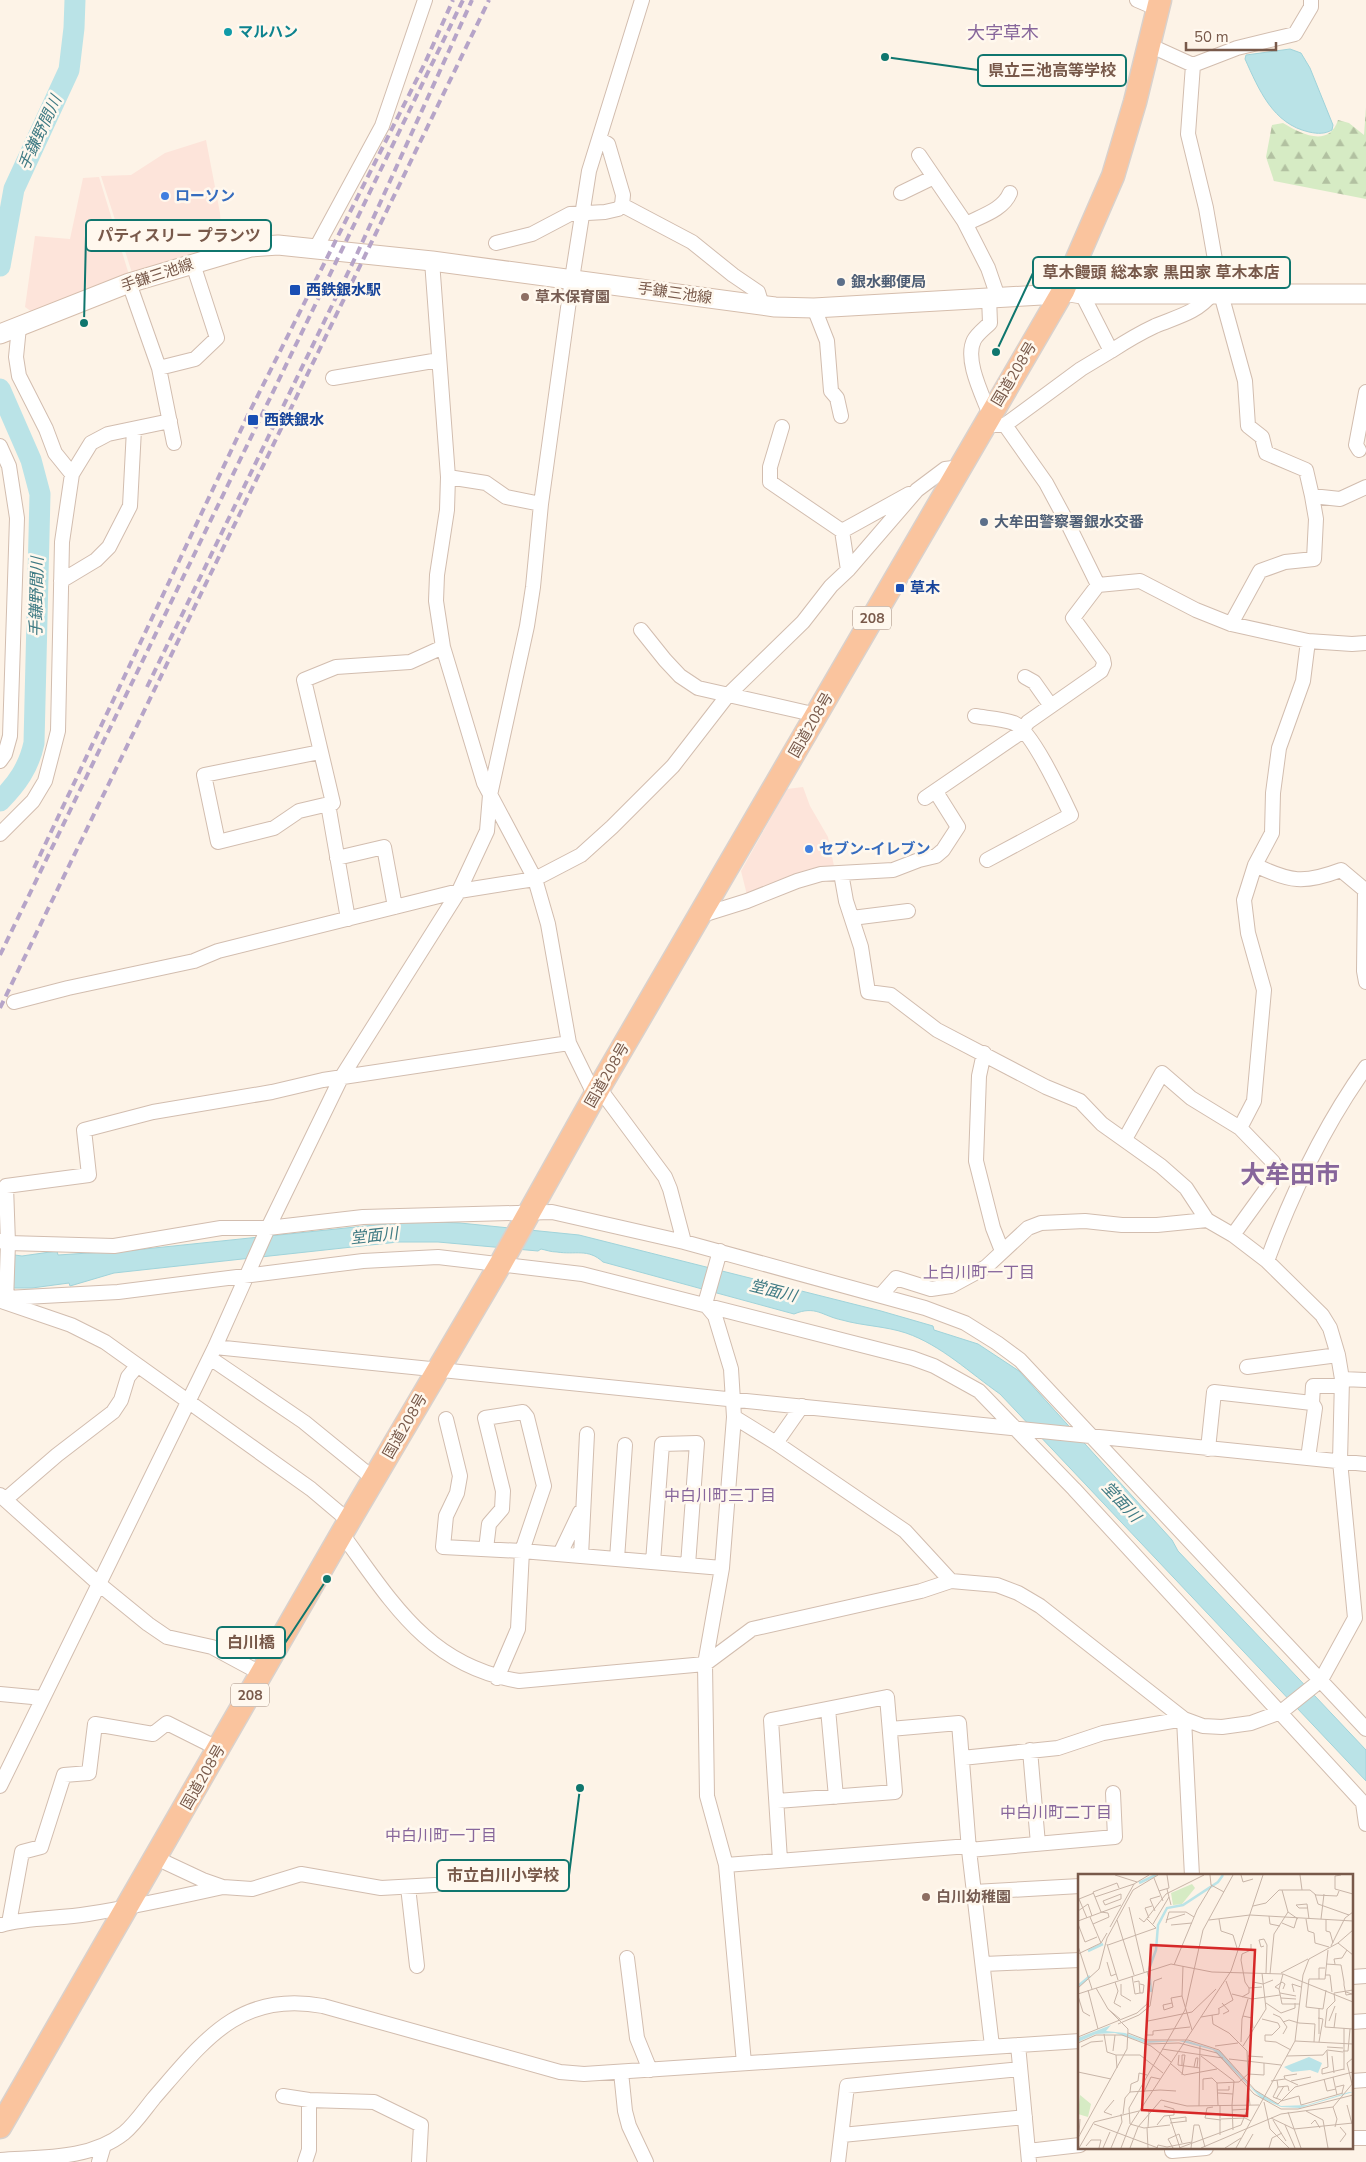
<svg xmlns="http://www.w3.org/2000/svg" width="1366" height="2162" viewBox="0 0 1366 2162" font-family="'Nunito Sans','Noto Sans JP',sans-serif">
  <style>
    .commercial { fill: #fde4da }
    .forest { fill: url(#forest-firs) }
    .water { fill: #bae3e7; stroke: #a0d3da }
    .lines { fill: none; stroke-linecap: round; stroke-linejoin: round }
    .river { stroke: #bae3e7; stroke-width: 21 }
    .minor-casing { stroke: #d2bdaf; stroke-width: 16 }
    .secondary-casing { stroke: #d5bdac; stroke-width: 21 }
    .trunk-casing { stroke: #d9d1cc; stroke-width: 25 }
    .minor { stroke: #fff; stroke-width: 14 }
    .secondary { stroke: #fff; stroke-width: 19 }
    .trunk { stroke: #fac49e; stroke-width: 22 }
    .rail { stroke: #b6a4c8; stroke-width: 4; stroke-dasharray: 8 5; stroke-linecap: butt }
    .culture-dot { fill: #0f9aa8; stroke: #fff8ee; stroke-width: 2 }
    .shop-dot { fill: #3f7fe0; stroke: #fff8ee; stroke-width: 2 }
    .service-dot { fill: #5c6f8a; stroke: #fff8ee; stroke-width: 2 }
    .transit-dot { fill: #1a4fb4; stroke: #fff8ee; stroke-width: 2 }
    .education-dot { fill: #8d6e63; stroke: #fff8ee; stroke-width: 2 }
    .labels { text-anchor: middle; dominant-baseline: central; stroke-width: 5; stroke-linejoin: round; paint-order: stroke }
    .shield { fill: #fff8ee; stroke: #a0897b; stroke-width: 1 }
    .shield-label { font-size: 14px; font-weight: bold; fill: #78594a }
    .culture-label { font-size: 15px; font-weight: bold; fill: #0d838f; stroke: #fff8ee; text-anchor: start }
    .shop-label { font-size: 15px; font-weight: bold; fill: #366cbe; stroke: #fff8ee; text-anchor: start }
    .street-label { font-size: 15px; fill: #78594a; stroke: #fff8ee }
    .service-label { font-size: 15px; font-weight: bold; fill: #4e5e75; stroke: #fff8ee; text-anchor: start }
    .transit-label { font-size: 15px; font-weight: bold; fill: #164399; stroke: #fff8ee; text-anchor: start }
    .education-label { font-size: 15px; font-weight: bold; fill: #785e54; stroke: #fff8ee; text-anchor: start }
    .water-label { font-size: 16px; font-style: italic; fill: #407b84; stroke: #fff8ee }
    .neighbourhood-label { font-size: 16px; fill: #87669b; stroke: #fff8ee }
    .quarter-label { font-size: 18px; fill: #87669b; stroke: #fff8ee }
    .town-label { font-size: 25px; font-weight: bold; fill: #87669b; stroke: #fff8ee }
    .inset-river { fill: none; stroke: #bae3e7; stroke-width: 2.5 }
    .inset-road { fill: none; stroke: #c8b5a8; stroke-width: 1 }
    .view { fill: #d62828; fill-opacity: 0.15; stroke: #d62828; stroke-width: 2.5 }
    .inset-edge { fill: none; stroke: #78594a; stroke-width: 2.5 }
    .leader { fill: none; stroke: #0f766e; stroke-width: 2 }
    .callout-dot { fill: #0f766e; stroke: #fff8ee; stroke-width: 2 }
    .callout { fill: #fff8ee; stroke: #0f766e; stroke-width: 2 }
    .callout-label { font-size: 16px; text-anchor: middle; font-weight: bold; fill: #78594a }
  </style>
  <defs>
    <pattern id="forest-firs" width="22" height="20" patternUnits="userSpaceOnUse" patternTransform="scale(1.25)"><rect width="22" height="20" fill="#d6ebc4"/><path d="M5 1l3.5 6h-7zM16 11l3.5 6h-7z" fill="#b2c1a1"/></pattern>
  </defs>
  <rect width="100%" height="100%" fill="#fdf3e7"/>
  <!-- commercial -->
  <path class="commercial" d="M206,140L220,213L222,248L133,276L101,176L131,175L165,153Z
    M99,177L130,278L35,314L25,307L35,236L70,239L83,178Z
    M803,787L810,806L828,837L834,866L818,869L747,895L741,871L787,789Z"/>
  <!-- forest -->
  <path class="forest" d="M1366,107V199L1274,181L1266,157L1272,125L1283,123C1301,134 1329,148 1338,120L1349,123L1364,135Z"/>
  <!-- water -->
  <path class="water" d="M1290,49L1301,53L1310,68L1333,125L1332,130C1325,134 1318,134 1309,132C1273,124 1259,90 1245,59L1246,55Z
    M413,1221L460,1223L579,1235L881,1311L933,1326L934,1330L978,1344L1019,1371L1172,1540L1178,1551L1366,1750V1781L1000,1394C970,1373 941,1345 906,1333C885,1326 863,1326 842,1320C822,1316 816,1305 794,1314L603,1262C588,1248 575,1255 557,1252C551,1252 546,1250 541,1249L538,1251L438,1242H398L114,1273L70,1286L69,1283L32,1288H13L0,1284V1253L22,1256L57,1251L58,1255L135,1250Z"/>
  <g class="lines">
    <!-- river -->
    <path class="river" d="M0,266L14,189L69,70L74,28L75,0
      M0,389L31,460L40,494L34,743C29,767 17,784 0,801"/>
    <!-- minor casing -->
    <g class="minor-casing">
      <path id="minor" d="M1137,0L1158,9
        M1311,0V7L1295,34L1237,48L1193,65L1188,134L1206,208L1221,294L1245,381L1248,426L1262,437L1266,453L1306,470L1312,496
        M1149,45L1193,65
        M919,155L964,221L988,268L998,297
        M901,193L934,177
        M622,205L692,242L733,275L758,292L762,305
        M966,224C981,216 1003,210 1010,193
        M496,243L532,234L570,214L605,212L618,209L622,205L623,195L608,144L599,139
        M316,248L382,126L425,0
        M432,261L448,477L447,510L437,575L436,601L443,647L484,783L535,879L548,924L569,1043L595,1096
        M129,283L159,368L174,443
        M989,297L990,323C985,328 977,334 974,340C964,360 983,396 990,415
        M814,308L827,341L831,391L837,398L841,416
        M19,327L16,357L19,376L46,429L55,453L72,474
        M1111,351C1125,342 1140,333 1155,326C1176,317 1197,313 1212,294
        M159,368L195,359L217,338L193,264
        M333,378L439,360
        M984,425H1005L1081,369L1111,351L1082,294
        M1005,425L1046,483L1067,522L1098,585
        M782,427L770,467V482L842,531L848,570
        M0,446L9,466L17,518L10,736L5,754L0,761
        M1359,450L1356,445L1366,392
        M448,477L486,483L506,497L541,504
        M842,531L909,494
        M61,581L96,560L109,547L130,506L134,429
        M1231,624L1260,571L1285,562L1314,559L1316,519L1312,496L1340,499L1366,487
        M641,630L665,660L680,676L698,688L817,715
        M1025,677L1034,682L1051,706
        M975,716C987,718 1003,719 1014,723C1032,731 1062,796 1071,815L987,860
        M320,752L204,775L218,842L274,828L299,811L333,803L304,680L336,667L410,662L443,647
        M925,798L1020,733L1028,722L1101,671L1104,664L1103,659L1073,618L1098,585L1140,581L1196,610L1231,624L1308,641L1352,644L1366,643
        M328,804L348,919
        M0,834L33,801L45,781L58,731L62,542L72,474L91,443L108,434L170,421
        M337,858L384,847L395,907
        M1255,865C1290,882 1304,884 1341,870L1365,890L1364,971L1366,982
        M699,916L747,901L797,881L821,874L893,870L919,860L936,856L943,850L958,827L936,792
        M852,918L908,911
        M14,1002L68,988L194,961L218,951L459,891L535,879L581,855L612,827L673,766L728,695L803,622L831,586L848,570L917,490L945,469L961,467
        M984,1053L979,1076L976,1161L993,1228L1002,1251
        M599,1088L665,1177L670,1189L684,1242
        M1125,1139L1162,1073L1191,1098L1240,1128
        M1233,1235L1275,1177L1276,1169L1273,1162L1240,1128L1254,1101L1264,990L1248,933L1244,900L1255,865L1272,833L1273,793L1279,748L1303,681L1308,641
        M0,1241L8,1243L114,1246L221,1228H268L363,1217L552,1212L684,1242L925,1308L965,1323L997,1343L1020,1360L1366,1729
        M1267,1261C1292,1193 1324,1126 1366,1067
        M881,1295L896,1278L931,1289L951,1286L986,1267L1028,1228L1041,1223L1085,1221L1122,1225H1157L1207,1220
        M6,1298L118,1292L363,1261L438,1257L582,1274L912,1358L934,1366L979,1391L1074,1489L1366,1806
        M1,1301L71,1325L105,1342L311,1489L349,1521
        M6,1302L8,1243L6,1186L89,1175L84,1130L153,1112L272,1092L323,1080L569,1043
        M705,1304L715,1316L731,1369L734,1417L722,1568L705,1664L707,1796L726,1865L744,2063
        M705,1304L720,1251
        M215,1347L1366,1464
        M210,1358L304,1422L374,1479
        M1247,1367L1338,1355
        M1342,1379L1366,1380
        M734,1417L776,1443L905,1531L951,1581
        M446,1419L460,1476L457,1493L446,1516L443,1547L522,1551L722,1568
        M776,1443L802,1406
        M1208,1449L1214,1392L1312,1403L1313,1386H1342
        M1308,1458L1315,1408L1312,1403
        M0,1495L99,1584L148,1624L167,1637L212,1647L262,1674
        M6,1499L57,1455L113,1412L121,1400L128,1377L137,1366
        M342,1534C392,1602 428,1666 519,1681L705,1664L752,1629L921,1591L951,1581L997,1585L1018,1593L1040,1606L1184,1719L1203,1726L1222,1727L1251,1723L1281,1712L1321,1680L1355,1618L1340,1461L1342,1379L1338,1355L1330,1328L1322,1315L1267,1261L1233,1235L1207,1220L1186,1188L1161,1166L1102,1124L1080,1101L1046,1087L937,1030L891,995L868,992L861,947L846,901L841,873
        M486,1549L489,1524L502,1509L503,1491L485,1418L523,1412L527,1417L544,1486L522,1551L518,1629L497,1678
        M560,1554L580,1512
        M581,1556L587,1434
        M617,1559L625,1445
        M653,1562L662,1444L697,1443L688,1565
        M0,1694L43,1698
        M828,1709L836,1797
        M1184,1719L1192,1876
        M890,1729L959,1723L969,1850L992,2046
        M1030,1750L1038,1844
        M962,1758L1058,1748L1103,1733L1184,1719
        M0,1786L215,1347L268,1228L341,1078L459,891L487,831L490,795L527,626L533,587L541,504L572,279L589,171L642,0
        M777,1801L895,1792L887,1697L771,1720L780,1860
        M1363,1803L1366,1824
        M969,1850L1115,1837L1113,1793
        M156,1858L203,1880L223,1887L252,1889L301,1874L381,1888L435,1885
        M726,1865L969,1846
        M408,1887L417,1966
        M974,1892L1080,1886
        M9,1923L22,1852L41,1847L64,1775L89,1773L95,1724L153,1734L167,1723L219,1749
        M1,1925C29,1917 59,1919 88,1914C133,1907 178,1897 223,1887
        M627,1958L637,2038L650,2070
        M984,1964L1080,1960
        M1352,1977L1366,1976
        M1352,2022L1366,2021
        M1018,2045L1029,2162
        M621,2072L625,2111L629,2126L646,2162
        M1352,2081L1366,2080
        M283,2096L309,2100L374,2102L421,2125L419,2162
        M842,2135L1025,2117
        M1352,2138H1366
        M1028,2151L1080,2145
        M1172,2151L1206,2148
        M0,2160C41,2157 90,2160 124,2133C135,2124 145,2109 154,2098C203,2042 239,1990 323,2006L560,2072L584,2074L1080,2041
        M99,2162L104,2145
        M305,2162L309,2150V2100
        M838,2162L847,2086L1020,2069"/>
    </g>
    <!-- secondary casing -->
    <g class="secondary-casing">
      <path id="secondary" d="M0,334L129,283L251,247L278,245L432,261L775,307L814,308L1042,295L1063,291L1082,294H1366"/>
    </g>
    <!-- trunk casing -->
    <g class="trunk-casing">
      <path id="trunk" d="M0,2127L349,1521L501,1263L599,1088L1063,291L1113,176L1135,102L1160,0"/>
    </g>
    <!-- minor -->
    <use href="#minor" class="minor"/>
    <!-- secondary -->
    <use href="#secondary" class="secondary"/>
    <!-- trunk -->
    <use href="#trunk" class="trunk"/>
    <!-- rail -->
    <path class="rail" d="M147,687L357,254L472,0
      M34,868L247,417L425,63L453,0
      M0,955L463,0
      M0,1008L489,0"/>
  </g>
  <!-- markers -->
  <circle class="culture-dot" cx="228" cy="32" r="5"/>
  <g class="shop-dot">
    <circle cx="165" cy="196" r="5"/>
    <circle cx="809" cy="849" r="5"/>
  </g>
  <g class="service-dot">
    <circle cx="841" cy="282" r="5"/>
    <circle cx="984" cy="522" r="5"/>
  </g>
  <g class="transit-dot">
    <rect x="289" y="284" width="12" height="12" rx="2.5"/>
    <rect x="247" y="414" width="12" height="12" rx="2.5"/>
    <rect x="895" y="583" width="10" height="10" rx="2.5"/>
  </g>
  <g class="education-dot">
    <circle cx="525" cy="297" r="5"/>
    <circle cx="926" cy="1897" r="5"/>
  </g>
  <g class="labels">
    <!-- shield labels -->
    <g class="shield">
      <rect x="853" y="606.5" width="38" height="23" rx="4"/>
      <rect x="231" y="1683.5" width="38" height="23" rx="4"/>
    </g>
    <g class="shield-label">
      <text x="872" y="618">208</text>
      <text x="250" y="1695">208</text>
    </g>
    <!-- culture labels -->
    <g class="culture-label">
      <text x="238" y="32">マルハン</text>
    </g>
    <!-- shop labels -->
    <g class="shop-label">
      <text x="175" y="196">ローソン</text>
      <text x="819" y="849">セブン-イレブン</text>
    </g>
    <!-- street labels -->
    <g class="street-label">
      <text transform="translate(157 275) rotate(-18)">手鎌三池線</text>
      <text transform="translate(675 293) rotate(8)">手鎌三池線</text>
      <text transform="translate(1014 374) rotate(-59)">国道208号</text>
      <text transform="translate(811 725) rotate(-60)">国道208号</text>
      <text transform="translate(607 1075) rotate(-60)">国道208号</text>
      <text transform="translate(405 1426) rotate(-60)">国道208号</text>
      <text transform="translate(203 1777) rotate(-60)">国道208号</text>
    </g>
    <!-- service labels -->
    <g class="service-label">
      <text x="851" y="282">銀水郵便局</text>
      <text x="994" y="522">大牟田警察署銀水交番</text>
    </g>
    <!-- transit labels -->
    <g class="transit-label">
      <text x="306" y="290">西鉄銀水駅</text>
      <text x="264" y="420">西鉄銀水</text>
      <text x="910" y="588">草木</text>
    </g>
    <!-- education labels -->
    <g class="education-label">
      <text x="535" y="297">草木保育園</text>
      <text x="936" y="1897">白川幼稚園</text>
    </g>
    <!-- water labels -->
    <g class="water-label">
      <text transform="translate(40 133) rotate(-65)">手鎌野間川</text>
      <text transform="translate(37 597) rotate(-89)">手鎌野間川</text>
      <text transform="translate(374 1236) rotate(-6)">堂面川</text>
      <text transform="translate(773 1291) rotate(14)">堂面川</text>
      <text transform="translate(1121 1502) rotate(47)">堂面川</text>
    </g>
    <!-- neighbourhood labels -->
    <g class="neighbourhood-label">
      <text x="979" y="1273">上白川町一丁目</text>
      <text x="720" y="1496">中白川町三丁目</text>
      <text x="1056" y="1813">中白川町二丁目</text>
      <text x="441" y="1836">中白川町一丁目</text>
    </g>
    <!-- quarter labels -->
    <g class="quarter-label">
      <text x="1003" y="33">大字草木</text>
    </g>
    <!-- town labels -->
    <g class="town-label">
      <text x="1290" y="1175">大牟田市</text>
    </g>
  </g>
  <!-- overview -->
  <g transform="translate(1078 1874)">
    <rect width="275" height="275" fill="#fdf3e7"/>
    <path d="M114,10L117,14L104,30L95,31L93,19ZM2,221L13,230L10,243L0,240Z" fill="#d6ebc4"/>
    <path d="M33,151L28,157L47,159L69,167H110L142,177L174,214L203,232L229,231L271,218H275L222,234L203,233L183,224L135,176L101,167L68,169L37,159L18,160L0,168V164ZM231,183L244,189L240,199L232,196L214,198L206,193Z" fill="#bae3e7"/>
    <path class="inset-river" d="M61,9L78,1M10,77L25,70M0,112L12,102M73,118L71,95L78,76L80,51L89,34L105,31L140,8L145,1"/>
    <path class="inset-road" d="M37,1L59,8M132,1L133,11L146,18M163,1L165,8L175,5M222,1L224,16M263,1L257,2V15L275,20M76,4L85,27M89,15L93,31M204,16L210,38L220,45M81,17L91,14L89,1M43,20V25L27,31L25,27ZM237,20L240,30L271,41M17,23L56,10L71,1M1,25L9,44M1,25L16,19M175,32L188,29L201,16H232L238,21L259,22L261,17M51,33L66,98M229,34H221L218,31L229,30L231,45M0,37L10,30L14,42M77,37L72,25L82,22M23,38L15,18L39,9L41,14M172,41L275,47M191,42L192,50L202,52M12,43L23,69M61,44L66,48L88,20L126,1M71,44L67,34L74,32M141,45L143,57L155,61L159,74M228,45L230,57L236,59L237,69L251,73M243,45L246,20M248,45V57L252,58L255,69M39,46L56,101M88,46L107,40M131,46L172,41M0,47L43,31M88,49L91,38H108L116,43M204,49L216,54L219,44M0,50L7,68L19,63M15,50L31,43L30,39L23,38M75,50L91,23M93,51L114,49M32,53L56,10M260,69L275,81M29,70L40,106M30,71L78,54L69,45M0,72L14,115M186,72L183,73L181,66L186,65L189,71L188,99M253,72L267,44L275,38M0,80L23,69L29,59M29,88L33,102L38,100M248,90L263,91L266,108V111L268,121L274,120L268,118M257,90L256,85L264,84L269,76M96,91L119,36L134,11M105,92L104,122L114,156M203,99L230,85M192,100L196,60L210,38M205,100L201,115L204,130H222M247,101H252L254,118M54,102L57,120L62,119M241,105V94H247M37,108L40,117L36,129L43,133M56,108L61,107L62,119M175,108L185,110L195,106M43,110V121L53,127M0,114L21,95L29,64L55,16L80,1M18,114L30,135L42,145M171,114L167,108L163,86L164,80L173,76V70M201,115L197,113L204,108L207,110L205,115M10,116L20,155M248,116L245,135L228,133L231,105H247L250,76M275,116L256,119L257,127L249,135L247,153L275,155M216,118L214,110L223,113M62,119H65L66,111L62,110M202,119L218,122M0,120L93,90L134,98L205,100L275,128M154,120L174,125L202,121M0,122L5,138L12,142M164,123L171,119V114L184,113M203,124L218,125M94,129L85,131L86,136L95,133L93,124L104,122M144,129L151,137L145,140M188,129L203,139L217,134V129M241,134V160M140,135L155,126L148,107M195,140L202,143L209,153L205,160M165,142L174,144L175,154M123,143L141,140V135M240,144L245,145L241,168M184,145L200,149L202,153L194,161M70,147L114,138L138,115M251,147L257,132M205,148L211,146L221,149M221,149L237,150L236,168M40,150L61,141L72,132L76,107L84,104M256,154L258,139M50,159L68,166H110L141,176L177,216L200,230L217,213L275,198M26,160L29,178L38,181L39,194M194,161H187V167L198,168L213,176M0,163L59,139L69,130L72,110L69,97M68,167V161H75V157L112,153M217,167L275,170V175M163,168L164,145L170,125M0,169L18,161H44L73,172L93,188M68,170L101,169L139,179L176,220L203,235H220L275,221M137,172L160,169M165,172L188,135L184,99M3,173L13,168L25,167M249,173L265,174M84,175L145,184M35,177L37,161M249,177L250,193L244,195V200L266,195M265,177H270L272,155M38,181H62L85,199M101,181L100,191L122,194M123,182L156,207L154,231M170,182L185,183M209,182L245,181L249,176L265,178M254,182L256,199M151,185L203,191M93,190L106,201L139,195M104,191V181H107L104,201M116,193L118,184H120L119,193M266,196V154M0,198L33,205M170,200L186,201V189M255,203L259,221M207,205L206,202L219,200M246,205L249,217L258,215M199,206L200,213L195,223L203,226M193,207L207,205L220,211M213,207L233,203M139,209L140,231M274,210L269,189L275,184M200,213L210,212L211,217M258,213L266,211L264,219M170,214L172,231M82,216L98,217M125,216V205L134,204L139,209L161,208L170,200L169,177L151,159L135,150L134,141M139,216H151V212M52,218L53,210L60,207L61,199L69,201M66,218L73,203L82,205M140,219L155,220M198,225L206,212M203,227L221,222L223,231L265,219M186,228L192,255L211,274M154,231L155,256M269,231L274,250M121,232L122,172M135,233L129,234L127,244L143,246M255,233L259,245L257,253M154,236L171,235M228,237L245,246L250,274M210,238L223,274M45,240L47,224L52,218L82,216M34,241L26,238L36,226M91,241L102,274M128,241L143,240M193,244L216,255L275,249M92,245L108,243V247M143,245L167,244L173,247M195,246L208,267M92,249L109,247M16,250L80,274M233,250L237,246L242,254M79,251L86,242L96,241V235L86,232M92,251L66,254L52,250L51,234L107,136L125,56L155,1M207,251L217,274M70,253L71,237M262,253L268,260L262,268M69,254L70,274M1,260L2,245M142,261V231M0,264L49,175L50,155L30,135M8,272L13,266H23L21,274M1,274L16,248L61,237M25,274L32,258M33,274L44,248L43,240M43,274L51,253L153,97L185,1M52,274L60,253L83,226L109,232L181,231M79,274L80,271L89,273L114,268M95,274L90,265L101,260L104,269M101,274L163,251L171,231M113,274L116,251H121L127,273M123,274L203,240L255,233L275,209M147,274L163,264M158,274L217,167L225,101L231,85L260,69L275,56M167,274L175,260M191,274L194,264L204,259"/>
    <path class="view" d="M73,71L177,76L169,242L64,236Z"/>
    <rect width="275" height="275" class="inset-edge"/>
  </g>
  <!-- callouts -->
  <path class="leader" d="M885 57L978 70M84 323L86 236M996 352L1033 273M327 1579L285 1643M580 1788L569 1875"/>
  <g class="callout-dot">
    <circle cx="885" cy="57" r="5"/>
    <circle cx="84" cy="323" r="5"/>
    <circle cx="996" cy="352" r="5"/>
    <circle cx="327" cy="1579" r="5"/>
    <circle cx="580" cy="1788" r="5"/>
  </g>
  <g class="callout">
    <rect x="978" y="55" width="148" height="31" rx="5"/>
    <rect x="86" y="220" width="185" height="31" rx="5"/>
    <rect x="1033" y="257" width="257" height="31" rx="5"/>
    <rect x="217" y="1627" width="68" height="31" rx="5"/>
    <rect x="437" y="1860" width="132" height="31" rx="5"/>
  </g>
  <g class="callout-label">
    <text x="1052" y="76">県立三池高等学校</text>
    <text x="179" y="241">パティスリー プランツ</text>
    <text x="1161" y="278">草木饅頭 総本家 黒田家 草木本店</text>
    <text x="251" y="1648">白川橋</text>
    <text x="503" y="1881">市立白川小学校</text>
  </g>
  <!-- scale -->
  <path d="M1186 42v8h90v-8" fill="none" stroke="#78594a" stroke-width="2.5"/>
  <text x="1194" y="42" font-size="15" fill="#78594a" stroke="#fff8ee" stroke-width="4" paint-order="stroke">50 m</text>
</svg>
